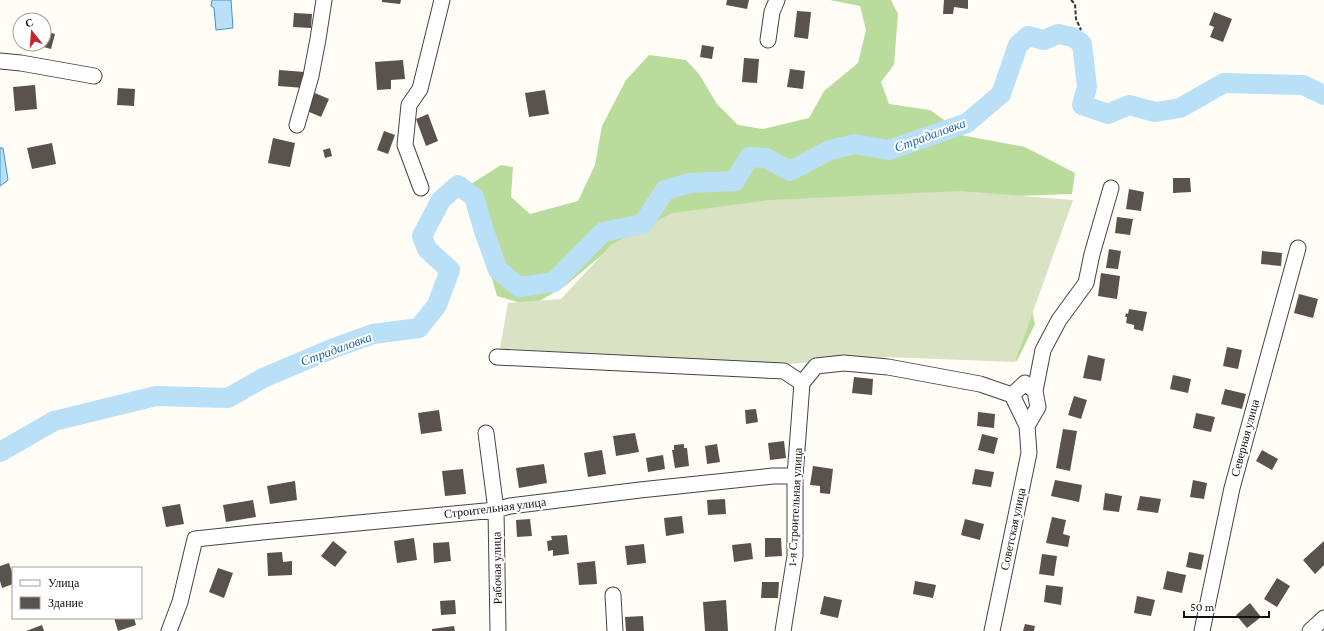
<svg xmlns="http://www.w3.org/2000/svg" width="1324" height="631" viewBox="0 0 1324 631" font-family="'Crimson Pro',serif">
  <style>
    .forest { fill: #b9dc9c }
    .cemetery { fill: #d9e3c4 }
    .water { fill: #b9e0f7; stroke: #3f96cf }
    .lines { fill: none; stroke-linecap: round; stroke-linejoin: round }
    .river { stroke: #b9e0f7; stroke-width: 20 }
    .building { fill: #5a524d }
    .minor-casing { stroke: #444; stroke-width: 17 }
    .path { stroke: #333; stroke-width: 2; stroke-dasharray: 4 2; stroke-linecap: butt }
    .minor { stroke: #fff; stroke-width: 15 }
    .labels { text-anchor: middle; dominant-baseline: central; stroke-width: 4; stroke-linejoin: round; paint-order: stroke }
    .street-label { font-size: 12px; fill: #111; stroke: #fff }
    .water-label { font-size: 13px; font-style: italic; fill: #1768a6; stroke: #fff }
  </style>
  <rect width="100%" height="100%" fill="#fffdf5"/>
  <!-- forest -->
  <path class="forest" d="M830,0H891L898,14L894,65L881,82L889,104L930,110L947,122L950,133L1025,147L1075,173L1072,194L940,199L1027,287L1035,324L1017,361L889,344L603,254L565,286L531,306L497,296L487,261L472,223L471,184L501,165L513,167L511,197L530,214L578,201L595,165L602,126L626,80L649,55L686,60L699,74L717,104L738,125L763,129L809,118L824,91L858,63L866,30L860,6Z"/>
  <!-- cemetery -->
  <path class="cemetery" d="M960,191L1073,200L1015,362L887,357L774,365L500,348L508,303L561,299L611,245L672,213L770,200Z"/>
  <!-- water -->
  <path class="water" d="M212,0H231L233,28L216,30L214,8L211,6Z
    M0,148H3L8,180L0,186Z"/>
  <g class="lines">
    <!-- river -->
    <path class="river" d="M0,452L54,421L156,396L228,398L263,378L334,348L373,334L419,328L437,305L450,270L427,249L422,236L441,200L458,185L474,197L484,231L498,270L519,287L554,282L603,232L643,224L665,190L690,183L735,181L749,157L766,158L790,171L830,150L855,144L889,150L967,123L1001,94L1018,45L1028,36L1044,40L1058,34L1073,37L1082,44L1087,87L1082,105L1108,114L1129,105L1155,112L1180,108L1224,83L1303,85L1324,95"/>
  </g>
  <!-- building -->
  <path class="building" d="M382,0H401L400,4L382,2Z
    M727,0H749L747,9L726,5Z
    M944,0H968V9L954,7L953,14H943Z
    M797,11L811,12L808,39L794,37Z
    M1214,12L1232,19L1223,42L1210,37L1214,27L1209,25Z
    M294,13L312,14L311,28L293,27Z
    M44,31L55,34L51,49L40,46V44H44Z
    M702,45L714,47L712,59L700,57Z
    M744,58L759,59L757,83L742,82Z
    M403,60L405,79L391,80V89L377,90L375,62Z
    M790,69L805,71L803,89L787,87Z
    M279,70L305,72L304,88L278,86Z
    M35,85L37,109L15,111L13,87Z
    M118,88L135,89L134,106L117,105Z
    M545,90L549,114L529,117L525,93Z
    M315,93L329,99L321,117L307,111Z
    M428,114L438,141L426,146L416,119Z
    M384,131L395,135L388,154L377,150Z
    M273,138L295,143L290,167L268,163Z
    M52,143L56,164L32,169L27,148Z
    M330,148L332,156L325,158L323,150Z
    M1173,178H1190L1191,192L1173,193Z
    M1129,189L1144,192L1141,211L1126,209Z
    M1117,217L1133,219L1130,235L1115,233Z
    M1109,249L1121,251L1118,269L1106,268Z
    M1262,251L1282,253L1281,266L1261,264Z
    M1101,273L1120,276L1117,299L1098,296Z
    M1299,294L1318,299L1313,318L1294,313Z
    M1129,309L1147,312L1143,331L1134,329V325L1126,323L1127,317H1125L1126,313L1128,314Z
    M1227,347L1242,350L1238,369L1223,366Z
    M1088,355L1105,359L1101,381L1083,378Z
    M1173,375L1191,379L1188,393L1170,389Z
    M854,377L873,379L872,395L852,393Z
    M1225,389L1246,394L1242,409L1221,404Z
    M1074,396L1087,400L1081,419L1068,415Z
    M756,409L758,422L746,424L745,410Z
    M439,410L442,431L421,434L418,413Z
    M978,412L995,414L994,428L977,426Z
    M1196,413L1215,417L1211,432L1193,428Z
    M1063,429L1077,431L1070,471L1056,468Z
    M635,433L639,452L616,456L613,436Z
    M982,434L998,438L994,454L978,450Z
    M784,441L786,458L770,460L768,443Z
    M684,444V448H687L689,466L675,468L672,450H674V445Z
    M717,444L720,462L707,464L705,446Z
    M602,450L606,474L588,477L584,453Z
    M1262,450L1278,459L1272,470L1256,461Z
    M663,455L665,469L648,472L646,458Z
    M544,464L547,483L519,488L516,468Z
    M813,466L833,469L830,494L820,493V486L810,485Z
    M463,469L466,494L445,496L442,471Z
    M975,469L994,472L991,487L972,484Z
    M1055,480L1082,485L1079,502L1051,496Z
    M1193,480L1207,483L1204,499L1190,497Z
    M295,481L297,500L270,504L267,486Z
    M1105,493L1122,496L1119,512L1103,510Z
    M1140,496L1161,499L1158,513L1137,510Z
    M725,499L726,514L708,515L707,500Z
    M253,500L256,517L226,522L223,505Z
    M180,504L184,524L166,527L162,507Z
    M682,516L684,533L666,536L664,518Z
    M1052,517L1066,520L1063,534L1070,536L1068,547L1046,543Z
    M530,519L532,536L517,537L516,520Z
    M965,519L984,524L980,540L961,535Z
    M567,535L569,554L553,556V550L548,551L547,541L552,540L551,536Z
    M414,538L417,560L397,563L394,541Z
    M765,538H781L782,556L765,557Z
    M333,541L347,552L335,567L321,556Z
    M1324,541V565L1315,574L1303,560Z
    M449,542L451,561L434,563L433,543Z
    M751,543L753,559L734,562L732,545Z
    M644,544L646,563L627,565L625,546Z
    M282,552L283,562L292,561V575L268,576L267,553Z
    M1189,552L1204,555L1201,570L1186,567Z
    M1042,554L1057,556L1054,576L1039,574Z
    M595,561L597,584L579,585L577,563Z
    M9,563L13,575V584L2,588L0,581V566Z
    M218,568L233,573L224,598L209,592Z
    M1167,571L1186,575L1182,593L1163,589Z
    M1277,578L1290,586L1277,607L1264,599Z
    M915,581L936,585L933,598L913,594Z
    M762,582H779L778,598H761Z
    M1046,585L1063,587L1061,605L1044,602Z
    M824,596L842,600L838,618L820,614Z
    M1137,596L1155,600L1151,616L1134,613Z
    M455,600L456,614L441,615L440,601Z
    M726,600L728,631H705L703,602Z
    M1250,603L1261,617L1247,628L1236,615Z
    M643,616L644,631H626L625,617Z
    M114,618H134L136,625L118,631Z
    M1025,624L1035,626L1034,631H1023Z
    M42,625L44,631H26Z
    M454,626L455,631H432V629Z"/>
  <g class="lines">
    <!-- minor casing -->
    <g class="minor-casing">
      <path id="minor" d="M768,40L772,12L777,0
        M0,61L21,63L94,76
        M297,125L311,76L318,39L324,0
        M421,188L405,145L409,105L420,89L442,0
        M497,357L784,371L802,383
        M802,383L816,366L844,363L888,367L980,384L1012,395
        M1035,391L1043,350L1059,320L1086,283L1092,254L1111,188
        M486,433L496,510L498,631
        M613,595L615,631
        M169,631L180,602L195,539L262,532L496,510L510,506L640,490L773,476H795
        M783,631L795,556V476L802,383
        M992,631L1029,453L1027,426L1012,395L1025,383L1035,391L1038,407L1027,426
        M1202,631L1232,488L1298,248
        M1310,631L1324,618"/>
    </g>
    <!-- path -->
    <path class="path" d="M1071,0L1075,4L1076,19L1081,30"/>
    <!-- minor -->
    <use href="#minor" class="minor"/>
  </g>
  <g class="labels">
    <!-- street labels -->
    <g class="street-label">
      <text transform="translate(1245 438) rotate(-75)">Северная улица</text>
      <text transform="translate(795 507) rotate(-87)">1-я Строительная улица</text>
      <text transform="translate(495 508) rotate(-7)">Строительная улица</text>
      <text transform="translate(1013 529) rotate(-78)">Советская улица</text>
      <text transform="translate(497 568) rotate(-91)">Рабочая улица</text>
    </g>
    <!-- water labels -->
    <g class="water-label">
      <text transform="translate(930 135) rotate(-20)">Страдаловка</text>
      <text transform="translate(336 349) rotate(-20)">Страдаловка</text>
    </g>
  </g>
  <!-- legend -->
  <rect x="12" y="567" width="130" height="52" fill="#ffffff" stroke="#a0a0a0"/>
  <rect x="20" y="580" width="20" height="6" fill="#ffffff" stroke="#a0a0a0"/>
  <text x="48" y="587" font-size="12" fill="#111111">Улица</text>
  <rect x="20" y="597" width="20" height="12" fill="#5a524d" stroke="#a0a0a0"/>
  <text x="48" y="607" font-size="12" fill="#111111">Здание</text>
  <!-- north arrow -->
  <g transform="translate(32 32) rotate(343)"><circle r="19" fill="#ffffff" stroke="#a0a0a0"/>
  <path d="M0-3L7 15L0 10L-7 15Z" fill="#c4262e"/>
  <text y="-6" font-size="11" font-weight="bold" text-anchor="middle" fill="#111111">С</text>
  </g>
  <!-- scale -->
  <path d="M1184 611v6h85v-6" fill="none" stroke="#111111" stroke-width="2"/>
  <text x="1190" y="611" font-size="12" fill="#111111" stroke="#ffffff" stroke-width="3" paint-order="stroke">50 m</text>
</svg>
